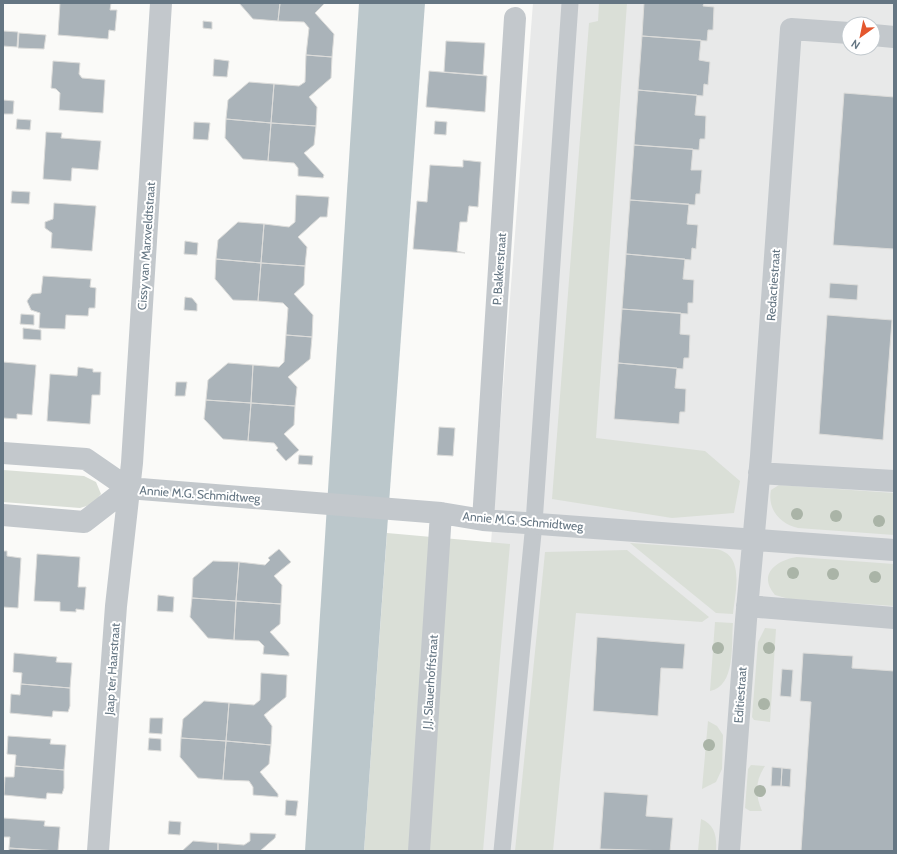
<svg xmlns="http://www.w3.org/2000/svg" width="897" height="854" viewBox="0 0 897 854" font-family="Cabin,sans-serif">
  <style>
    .built { fill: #e8e9e9; fill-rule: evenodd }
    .green { fill: #dadfd7 }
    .water { fill: #bbc7cb }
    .building { fill: #aab3b9; stroke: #dcdcda }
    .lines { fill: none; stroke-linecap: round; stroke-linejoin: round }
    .service { stroke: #c3c8cc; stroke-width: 17 }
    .minor { stroke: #c3c8cc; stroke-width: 22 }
    .tree { fill: #aab4a7 }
    .labels { text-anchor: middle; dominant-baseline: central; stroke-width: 4; stroke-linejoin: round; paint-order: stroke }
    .street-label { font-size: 12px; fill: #657683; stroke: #fff }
  </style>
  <rect width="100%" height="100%" fill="#fafaf8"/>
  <!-- built -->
  <path class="built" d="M533,3H894V851H467ZM849,24H873V48H849Z"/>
  <!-- green -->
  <path class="green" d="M599,3H627L596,438L705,451L740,481L734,513L672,518L552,499L589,23L598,21Z
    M3,470L84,476L96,482L101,494L93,504L80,508L3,502Z
    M779,485L894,493V535L798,528C780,524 767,509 771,490Z
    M387,533L510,544L483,851H364Z
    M630,543L715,549C746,553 735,593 733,614L716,613Z
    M627,550L709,617L702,622L576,613L553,851H515L545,552Z
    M797,557L894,564V606L789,599L775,595C757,574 777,560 797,557Z
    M715,622L733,623C731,645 736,686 710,691Z
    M765,628L776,629L770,722L754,720L752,717L758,642Z
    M708,721L717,726L723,735L722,769L716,782L702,789Z
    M751,765L765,766C755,781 755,795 762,811H750L745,808L748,769Z
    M701,819C715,825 717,836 716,851H698Z"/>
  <!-- water -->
  <path class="water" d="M359,3H425L364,851H305Z"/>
  <!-- building -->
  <path class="building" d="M60,3H111L110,10H117L115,31L109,30L108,39L58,35Z
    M239,3H280L278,21L253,19Z
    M280,3H325L315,13L334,34L332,57L306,55L309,28L304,22L278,21Z
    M644,3H704L703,6L714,7L713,30H708L707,41L642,36Z
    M203,21L212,22V29L203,28Z
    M3,31L18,32L17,47L3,46Z
    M19,33L46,35L44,49L18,48Z
    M642,36L701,40L699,60L710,62L708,85L704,84L703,96L638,90Z
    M446,41L485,43L483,75L444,72Z
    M306,55L332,57L331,78L309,97L317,107L316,126L271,123L274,84L299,86L305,82Z
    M214,59L229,61L227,77L213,76Z
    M53,61L80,63L79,74L82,78L105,80L103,113L59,110L60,93L56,89L51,88Z
    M429,71L487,76L485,112L426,107Z
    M249,82L274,84L271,123L226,119L228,100Z
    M638,90L697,95L695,115L706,116L705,139H700L699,150L634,145Z
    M844,93L894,97V249L833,245Z
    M3,100L14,101L13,114H3Z
    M17,119L31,120L30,130L16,129Z
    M226,119L271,123L268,161L243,159L225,138Z
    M435,121L447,122L446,135L434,134Z
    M194,122L210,123L208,140L193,139Z
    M271,123L316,126L314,145L304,153L324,175L323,178L298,176V168L294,163L268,161Z
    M46,132L62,133L61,138L101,141L98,170L72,168L71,181L43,179Z
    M634,145L693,149L691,170H702L700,194H696L695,205L630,200Z
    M463,160L481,162L478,207L469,206L467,222H460L457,251L465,253L413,249L417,201L427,202L430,165L463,167Z
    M12,191L30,192L29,204L11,203Z
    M296,195L329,197L327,217H320L298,237L307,247L305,266L261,263L264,224L289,227L295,222Z
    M630,200L689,204L687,224L698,225L696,249L692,248L691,260L626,254Z
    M54,203L96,206L92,251L51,248L52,233L45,228V222L53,219Z
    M238,222L264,224L261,263L216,259L218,240Z
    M185,241L198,243L197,255L184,254Z
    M626,254L685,259L683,279L694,280L693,303H688V314L622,309Z
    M216,259L261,263L258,301L233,300L215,279Z
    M261,263L305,266L304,285L294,294L313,315L312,337L286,335L288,308L283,303L258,301Z
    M43,276L91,279L90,287L96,288L95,308H89L88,316L66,315L65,329L39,328L40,313L31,310L27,301L32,294L41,293Z
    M830,283L858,285L857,300L829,298Z
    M185,297L192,298L197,304V311L184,310Z
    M622,309L681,313L680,334L690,335L689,358H684L683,369L618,363Z
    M21,314L34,315V325L20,324Z
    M827,315L892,320L883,440L819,434Z
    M23,328L41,330V340L23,339Z
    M286,335L312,337L310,359L288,377L297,387L295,406L251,403L253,365L279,367L284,362Z
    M3,362L36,365L32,415L17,414V419L3,418Z
    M228,363L253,365L251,403L206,400L208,380Z
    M618,363L677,368L675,388L686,389L685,412H680L679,424L614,419Z
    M78,367L93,369V372H101L100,395H92L90,424L47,421L50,374L77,376Z
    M176,382H187L185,396H175Z
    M206,400L251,403L248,441L223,439L204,419Z
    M251,403L295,406L294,425L284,434L299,450L286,461L276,450L278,448L274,443L248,441Z
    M439,427L455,428L453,456L437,455Z
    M299,455L313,456L312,465L298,464Z
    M279,549L291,562L274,576L282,585L281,604L236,601L239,562L265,565L270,560L268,558Z
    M3,551H7V556L21,558L18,608L3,607Z
    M37,554L80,557L78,587H86L84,610L76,609V612L60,611V602L34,601Z
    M213,561L239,562L236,601L192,598L193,578Z
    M158,595L174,597L173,612L157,611Z
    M192,598L236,601L234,640L208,638L190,617Z
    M236,601L281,604L280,624L270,632L289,653V656L263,654L264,646L259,641L234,640Z
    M597,637L685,644L683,669L661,668L658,716L593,711Z
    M14,653L57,657L56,662L72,663L70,688L21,684L22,673L13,672Z
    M803,653L853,656L852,668L894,671V851H801L811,702L800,701Z
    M782,669L793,670L791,697L780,696Z
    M261,673L287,675L286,697L264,715L272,726L271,745L226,741L229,703L254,705L260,700Z
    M21,684L70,688V706L68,712L53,711L52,717L10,713L11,694L20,695Z
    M204,701L229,703L226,741L181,738L183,719Z
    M150,718H163L162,734L149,733Z
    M8,736L51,739L50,744L66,745L64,770L15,766L16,755L7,754Z
    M149,738L161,739V751L148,750Z
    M181,738L226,741L223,780L198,778L180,757Z
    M226,741L271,745L269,764L260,772L278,794V797L253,795V787L249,781L223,780Z
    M15,766L64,770V788L62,794L47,793L46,799L4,795L5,777H14Z
    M772,767L782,768L781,786H771Z
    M782,768L791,769L790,787L781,786Z
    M604,792L648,795L646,816L673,818L670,851L600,849Z
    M286,800L298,801L296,816L285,815Z
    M3,818L45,821L44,826L60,827L58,851L9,848L10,837H3Z
    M169,821L181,822L180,835L168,834Z
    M250,833L276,834L275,838L260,851H218V843L244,845L250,841Z
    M193,841L218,843V851H182Z
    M9,848L47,851H9Z"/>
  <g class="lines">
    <!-- service -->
    <path class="service" d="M502,851L534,523L570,3"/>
    <!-- minor -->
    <path class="minor" d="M873,35L894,37
      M3,453L86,459L128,488L441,513L483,520L894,550
      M759,473L894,481
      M3,515L84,522L128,488
      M483,520L515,18
      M747,606L894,618
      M98,851L116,606L132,463L161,3
      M419,851L441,513
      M729,851L746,620L761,456L791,29L849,33"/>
  </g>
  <!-- trees -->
  <g class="tree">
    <circle cx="797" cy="514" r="6"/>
    <circle cx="836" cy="516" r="6"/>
    <circle cx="879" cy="521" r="6"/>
    <circle cx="793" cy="573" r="6"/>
    <circle cx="833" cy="574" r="6"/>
    <circle cx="875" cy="577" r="6"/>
    <circle cx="718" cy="648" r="6"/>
    <circle cx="769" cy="648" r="6"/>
    <circle cx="764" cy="704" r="6"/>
    <circle cx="709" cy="745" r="6"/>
    <circle cx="760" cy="791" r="6"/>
  </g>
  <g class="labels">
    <!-- street labels -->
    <g class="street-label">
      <text transform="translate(146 246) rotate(-86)">Cissy van Marxveldtstraat</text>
      <text transform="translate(499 269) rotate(-86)">P. Bakkerstraat</text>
      <text transform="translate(773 285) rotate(-86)">Redactiestraat</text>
      <text transform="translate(200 494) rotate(4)">Annie M.G. Schmidtweg</text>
      <text transform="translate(523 521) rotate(5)">Annie M.G. Schmidtweg</text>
      <text transform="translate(112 669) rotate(-86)">Jaap ter Haarstraat</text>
      <text transform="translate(430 682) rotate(-86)">J.J. Slauerhoffstraat</text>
      <text transform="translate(740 695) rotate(-86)">Editiestraat</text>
    </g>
  </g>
  <!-- border -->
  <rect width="897" height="854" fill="none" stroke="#657683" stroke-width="8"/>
  <!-- north arrow -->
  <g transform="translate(861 36) rotate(213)"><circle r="19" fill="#ffffff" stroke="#c1c8cd"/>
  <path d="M0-3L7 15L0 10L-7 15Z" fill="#e4572e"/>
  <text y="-6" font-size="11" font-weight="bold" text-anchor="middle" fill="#657683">N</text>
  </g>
</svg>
